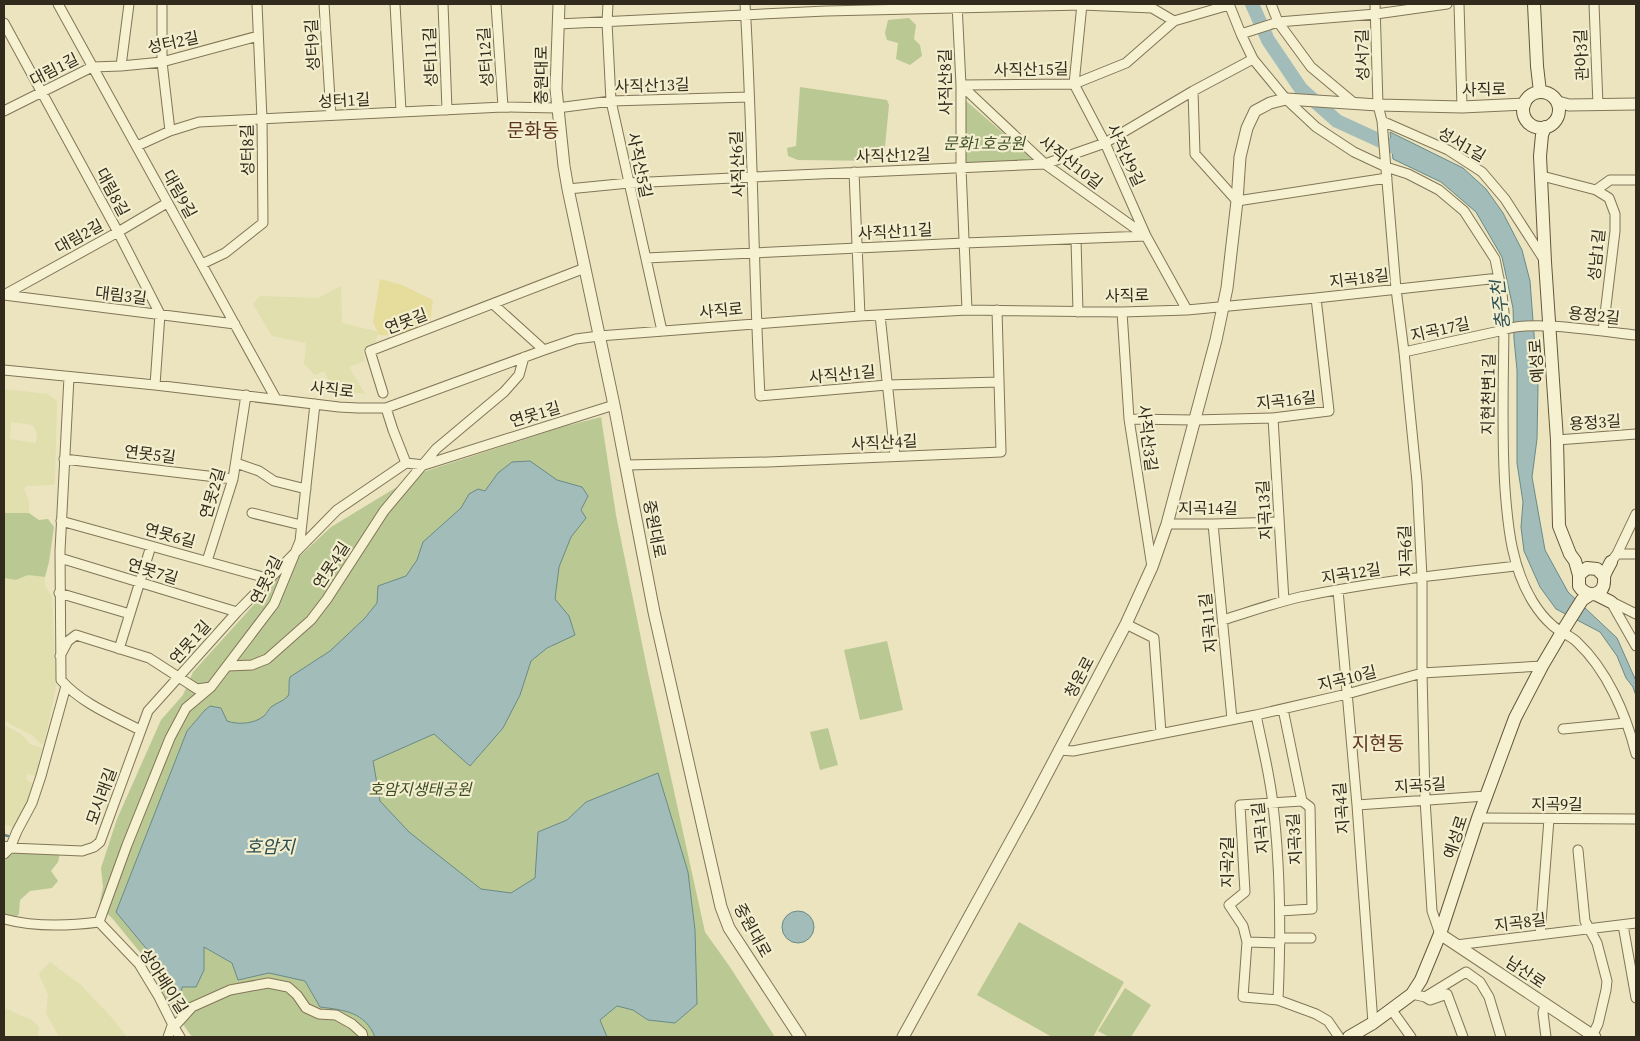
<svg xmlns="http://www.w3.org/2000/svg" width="1640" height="1041" viewBox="0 0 1640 1041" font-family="'Source Serif 4','Noto Sans KR',serif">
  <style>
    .farmland { fill: #e0dfad; fill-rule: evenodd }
    .green { fill: #bac894 }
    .sand { fill: #e6dd9c }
    .water { fill: #a2bdb9; stroke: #6a8a87 }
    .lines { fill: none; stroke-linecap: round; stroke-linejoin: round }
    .stream { stroke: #6a8a87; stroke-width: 2.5 }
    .river { stroke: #a2bdb9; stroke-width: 14 }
    .minor-casing { stroke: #827558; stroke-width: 11 }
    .tertiary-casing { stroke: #827558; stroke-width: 13 }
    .secondary-casing { stroke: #64563c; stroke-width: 14 }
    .minor { stroke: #f6f1d1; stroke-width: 9 }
    .tertiary { stroke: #f6f1d1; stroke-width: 11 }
    .secondary { stroke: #f6f1d1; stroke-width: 12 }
    .labels { text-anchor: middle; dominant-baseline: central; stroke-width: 4.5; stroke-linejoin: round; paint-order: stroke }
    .street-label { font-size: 16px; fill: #322a1c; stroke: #f3eece }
    .park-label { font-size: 16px; font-style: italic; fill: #3d4e24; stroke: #f3eece }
    .water-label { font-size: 18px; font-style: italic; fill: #2c4e52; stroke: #f3eece }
    .quarter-label { font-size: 19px; fill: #5d341e; stroke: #f3eece }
  </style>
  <rect width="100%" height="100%" fill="#ebe4bf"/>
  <!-- farmland -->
  <path class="farmland" d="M341,286L342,323L379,332L373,348L363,351L365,361L349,367L365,394L333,389L324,371L315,375L304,364L306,343L272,336L253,304L260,296L318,298Z
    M4,389L48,394L57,401L55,483L53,485L26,486L24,489L29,501V513H4ZM11,422L33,425L37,434L36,443L10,439Z
    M28,575L45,577V586L52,597L56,688L44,743L41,744L32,735L4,721V578L16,580Z
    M4,725L21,734L30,744L42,748L36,776L27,774L26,780L34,784L27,806L14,827L4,825Z
    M50,962L80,984L113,1019L127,1037H59L46,1013L48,995L39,974Z
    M4,1008L32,1020L39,1027L38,1037H4Z"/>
  <!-- green -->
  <path class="green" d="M909,18L916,25L914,39L920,45L922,56L910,65L896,59L898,43L887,40L885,33L888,20Z
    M800,87L887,100L889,105L884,157L879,161L798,160L788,156L787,148L796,146Z
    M965,100L1034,160L964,164Z
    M601,417L616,515L648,673L705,932L730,967L775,1037H192L168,1003L152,967L112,918L99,907L103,887L101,868L117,819L161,720L183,695L193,672L287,568L331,527L420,473L562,427Z
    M4,513H29L39,520L48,519L54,527L49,562L45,577L28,575L16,580L4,578Z
    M887,641L903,710L860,720L844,650Z
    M828,728L838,765L820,770L810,732Z
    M16,851L60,853L58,862L51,871L58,881L52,888L30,891L20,900L19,914L15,918L4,915V861Z
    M1019,922L1124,982L1093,1037H1052L977,995Z
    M1125,988L1151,1005L1131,1037H1109L1098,1031Z"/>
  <!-- sand -->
  <path class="sand" d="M380,279L402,285L433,300L430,322L401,336L379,335L373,322Z"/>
  <!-- water -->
  <path class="water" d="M1390,132L1463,168L1486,189L1503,213L1522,250L1530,281L1538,387L1537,439L1532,477L1545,550L1568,592L1617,638L1636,681V696L1633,687L1626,678L1617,656L1600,632L1556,609L1540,587L1524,551L1521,527L1523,502L1517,463V370L1514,339L1513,308L1502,257L1476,212L1441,182L1393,159Z
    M530,461L557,480L582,487L588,496L581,510L586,518L571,537L559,567L555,599L569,616L575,635L547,648L531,661L520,695L503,728L470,766L434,734L373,761L380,801L409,832L481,889L511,893L535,878L538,832L567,820L586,802L658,773L688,872L695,930L697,1004L675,1023L648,1020L633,1010L617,1006L600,1020L607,1037H375C365,1012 344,1010 320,1007L305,981L269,973L238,980L232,963L204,947V970L196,987H182L180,1006L163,984L154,958L116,912L187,731L205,710L210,706L221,708L227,721C238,725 254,724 264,716C267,713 269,709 271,707C276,703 284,701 288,696C290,693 288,683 290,677L330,651L364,619L377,603L378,586L406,576L417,560L423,542L461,508L469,494L478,489L485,491L498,473L512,462Z
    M782 927a16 16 0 1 1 32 0a16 16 0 1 1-32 0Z"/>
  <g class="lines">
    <!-- stream -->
    <path class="stream" d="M4,835L8,836"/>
    <!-- river -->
    <path class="river" d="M1252,4L1268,40L1301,89L1337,121L1407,153"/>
    <!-- minor casing -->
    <g class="minor-casing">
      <path id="minor" d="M58,4L276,399
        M162,4V62L170,131
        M324,4L331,115
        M395,4L401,111
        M443,4L447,110
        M496,4L503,107
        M608,4L607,22L611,101L662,331
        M745,4C753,134 753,265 760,396L887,385L999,382
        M957,4L961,85V168L967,310
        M1082,4L1074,84L1105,143L1146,236L1187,310
        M1229,4L1241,34L1253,59L1286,99L1316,127L1354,152L1386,167L1408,174L1439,190L1464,211L1495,259L1502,294L1504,312C1504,371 1501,430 1505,489C1508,529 1512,568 1533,602C1538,610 1545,619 1552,625C1559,632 1570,635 1577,642C1607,670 1626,714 1636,754
        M1271,4L1278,22L1311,67L1354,103
        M1375,4L1378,105L1382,121L1396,289L1404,352L1417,482L1422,577V673L1425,799L1432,911L1440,934
        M1459,4L1462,107
        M1594,4L1598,105
        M4,23L118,232L160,314L155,385
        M558,24L826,11L1082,5L1152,8L1174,21
        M1241,34L1278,22L1376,14L1447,4
        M121,66L129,4
        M961,85L1074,84L1126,63L1174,21L1229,5
        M961,85L1045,164L1146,236
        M1193,91L1195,154L1237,201L1387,178
        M4,111L92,67L121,66L162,62L258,36
        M1382,121L1448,150L1482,172L1505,199L1545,261
        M137,146L170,131L199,122L503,107L557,108L611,101L749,97
        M854,172L860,316
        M1542,176L1596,190L1609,198L1615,214V231L1603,331
        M568,189L629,183L753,177L1045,164L1105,143L1193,91L1253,59
        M1596,190L1610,180H1636
        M1076,239L1078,312
        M646,258L964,243L1146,236
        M202,264L225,253L263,223L262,119L257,4
        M4,295L235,324
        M4,295L118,232L167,203
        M493,304L544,350
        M1122,312L1129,419L1152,567
        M880,315L895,456
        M1404,352L1504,330C1529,319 1606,332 1636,335
        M4,370L155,385L339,407L358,408H386L544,350L576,339L599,336L860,316L967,310L1122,312L1187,310L1316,298L1499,278
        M69,377L60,551L61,680C81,703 113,716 140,730
        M383,393L370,351L585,268
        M386,408L393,430L406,463
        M1273,418L1284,601
        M1129,419L1194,420L1273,418L1329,411L1316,298
        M1557,440L1636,434
        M64,459L233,479
        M236,463L259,471L274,481L306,489
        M626,465L768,462L1001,452L997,310
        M252,513L301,525
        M61,521L270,579
        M1167,524H1213L1279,522
        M1213,524L1232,719
        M1617,554H1636
        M60,558L237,612
        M207,561L233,479L246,395
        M1611,562L1617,554L1636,514
        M1338,590L1357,805L1373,1023
        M59,593L130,614
        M1611,602L1636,646
        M1612,602L1636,614
        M1223,620C1249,612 1274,603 1300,597C1371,582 1444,574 1516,566
        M1126,624L1154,638L1161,733
        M119,649L151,546
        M60,656L68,641L76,635L149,658L197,689L211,687L274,604L300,541L315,404
        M228,666L252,665L267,659L311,620L327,599L384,511L436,449L504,392L519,375L524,357
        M211,687L186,708L170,738L127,845L99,922L139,964L159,997L174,1027L192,1007L230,990L268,983L288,987L297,995L306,1008L319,1014L336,1015L352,1024L362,1033L363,1037
        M1256,715C1262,745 1270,775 1273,805C1281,871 1281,934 1278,1000L1316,1014L1328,1021L1339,1037
        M1563,729L1625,723
        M1059,750L1073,751L1256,715L1347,694L1422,673L1542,666
        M1357,805L1486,796
        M1478,818L1636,819
        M4,846L10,848L82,851L94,847L100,842L148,711L237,612L337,510L406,463L424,465L614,405
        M1578,850L1585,921L1597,943L1607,981L1606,990L1598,1024L1592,1036
        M4,854L10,848L17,831L32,803L41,776L66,686
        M1280,911L1312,909L1310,807L1302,801L1283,709
        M4,919C34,927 69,926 99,922
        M1623,925L1636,998
        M1540,935L1549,819
        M1280,938H1311
        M1247,942L1280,943
        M1456,945L1636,923
        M1412,994L1425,997L1466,972L1480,982L1489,997L1501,1037
        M1425,997L1430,1000L1447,994L1463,1037
        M1278,1000L1243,997L1247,942L1243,926L1229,905L1245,892L1240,805L1302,801
        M1545,1004L1543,1013L1546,1037
        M1391,1009L1411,1037
        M174,1027L180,1037
        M168,1037L173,1023"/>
    </g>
    <!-- tertiary casing -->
    <g class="tertiary-casing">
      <path id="tertiary" d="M559,4L556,89L564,166L568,189L614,405L654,612L721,907L729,928L800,1037
        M1558,102L1569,105L1636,104
        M1440,934L1595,1037
        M903,1037L1029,808L1126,624L1152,567L1167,524L1216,340L1227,288L1237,201L1240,157L1247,128L1255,111L1270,103L1286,99L1378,105L1462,107L1525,104"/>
    </g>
    <!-- secondary casing -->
    <g class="secondary-casing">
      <path id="secondary" d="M1534,4L1537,66L1540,92
        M1523 110a18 18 0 1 1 36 0a18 18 0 1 1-36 0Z
        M1545,127L1542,135L1540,156L1545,262L1557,440L1559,526L1570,554L1575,561L1579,575
        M1604,576L1597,569L1587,568L1579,575V586C1584,594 1595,598 1602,589C1605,584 1604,581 1604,577C1605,572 1609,566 1611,562
        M1595,594L1611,602
        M1349,1037L1373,1023L1412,994L1421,980L1440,934L1478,818L1515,718L1542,666L1562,632L1582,600L1591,594"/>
    </g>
    <!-- minor -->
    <use href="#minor" class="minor"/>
    <!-- tertiary -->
    <use href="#tertiary" class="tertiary"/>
    <!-- secondary -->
    <use href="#secondary" class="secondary"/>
  </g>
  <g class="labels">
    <!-- street labels -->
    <g class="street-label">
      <text transform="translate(173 42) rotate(-12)">성터2길</text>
      <text transform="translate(312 45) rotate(-93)">성터9길</text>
      <text transform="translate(1362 55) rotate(-91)">성서7길</text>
      <text transform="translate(1581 55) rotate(-92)">관아3길</text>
      <text transform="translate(430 57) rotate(-92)">성터11길</text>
      <text transform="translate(485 57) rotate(-94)">성터12길</text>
      <text transform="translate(54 69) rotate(-27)">대림1길</text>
      <text transform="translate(1031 69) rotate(-1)">사직산15길</text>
      <text transform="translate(541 75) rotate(-90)">중원대로</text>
      <text transform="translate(945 82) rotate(-91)">사직산8길</text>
      <text transform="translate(652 85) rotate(-2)">사직산13길</text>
      <text transform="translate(1484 89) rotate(-1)">사직로</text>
      <text transform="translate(344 100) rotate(-3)">성터1길</text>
      <text transform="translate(1462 144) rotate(30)">성서1길</text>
      <text transform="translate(247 150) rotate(-91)">성터8길</text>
      <text transform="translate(893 155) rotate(-2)">사직산12길</text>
      <text transform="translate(1126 155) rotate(65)">사직산9길</text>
      <text transform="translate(1071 162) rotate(38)">사직산10길</text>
      <text transform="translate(737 164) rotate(-92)">사직산6길</text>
      <text transform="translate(640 165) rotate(78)">사직산5길</text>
      <text transform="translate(113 192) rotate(62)">대림8길</text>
      <text transform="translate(180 194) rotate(61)">대림9길</text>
      <text transform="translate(895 231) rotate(-3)">사직산11길</text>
      <text transform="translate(79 236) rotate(-29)">대림2길</text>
      <text transform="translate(1596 255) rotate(-84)">성남1길</text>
      <text transform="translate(1359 278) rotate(-7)">지곡18길</text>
      <text transform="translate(121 295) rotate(7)">대림3길</text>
      <text transform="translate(1127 295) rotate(-1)">사직로</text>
      <text transform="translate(721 310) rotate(-5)">사직로</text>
      <text transform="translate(1594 315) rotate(6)">용정2길</text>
      <text transform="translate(406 321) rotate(-21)">연못길</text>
      <text transform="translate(1440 329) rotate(-13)">지곡17길</text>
      <text transform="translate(1536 361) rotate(-94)">예성로</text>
      <text transform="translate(842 374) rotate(-5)">사직산1길</text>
      <text transform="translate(332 389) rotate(6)">사직로</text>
      <text transform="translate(1488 394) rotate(-89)">지현천변1길</text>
      <text transform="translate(1286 400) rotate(-6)">지곡16길</text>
      <text transform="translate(535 414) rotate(-17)">연못1길</text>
      <text transform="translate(1595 422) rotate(-4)">용정3길</text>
      <text transform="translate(1148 438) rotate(83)">사직산3길</text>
      <text transform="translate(884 442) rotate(-3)">사직산4길</text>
      <text transform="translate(150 454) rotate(7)">연못5길</text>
      <text transform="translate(212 493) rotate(-74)">연못2길</text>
      <text x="1208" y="508">지곡14길</text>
      <text transform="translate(1264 510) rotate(-94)">지곡13길</text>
      <text transform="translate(655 529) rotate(79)">중원대로</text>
      <text transform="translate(170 535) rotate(15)">연못6길</text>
      <text transform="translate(1405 551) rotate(-92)">지곡6길</text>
      <text transform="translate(331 565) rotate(-57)">연못4길</text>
      <text transform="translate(153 571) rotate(17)">연못7길</text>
      <text transform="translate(1351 573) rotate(-9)">지곡12길</text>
      <text transform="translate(266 580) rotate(-64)">연못3길</text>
      <text transform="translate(1208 623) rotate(-96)">지곡11길</text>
      <text transform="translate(190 642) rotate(-48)">연못1길</text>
      <text transform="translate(1079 677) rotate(-62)">청운로</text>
      <text transform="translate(1347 678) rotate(-14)">지곡10길</text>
      <text transform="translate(1420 785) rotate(-4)">지곡5길</text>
      <text transform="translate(101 796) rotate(-70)">모시래길</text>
      <text x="1557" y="804">지곡9길</text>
      <text transform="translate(1341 808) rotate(-95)">지곡4길</text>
      <text transform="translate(1260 828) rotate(-96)">지곡1길</text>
      <text transform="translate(1455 837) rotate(-72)">예성로</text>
      <text transform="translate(1294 839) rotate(-94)">지곡3길</text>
      <text transform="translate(1227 862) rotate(-90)">지곡2길</text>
      <text transform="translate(1520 922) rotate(-7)">지곡8길</text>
      <text transform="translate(753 930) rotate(61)">중원대로</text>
      <text transform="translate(1526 972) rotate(34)">남산로</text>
      <text transform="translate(164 981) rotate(57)">상아배이길</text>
    </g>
    <!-- park labels -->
    <g class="park-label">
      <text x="984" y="143">문화1호공원</text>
      <text x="420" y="789">호암지생태공원</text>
    </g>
    <!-- water labels -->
    <g class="water-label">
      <text transform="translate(1500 305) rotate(-97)">충주천</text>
      <text x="270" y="846">호암지</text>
    </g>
    <!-- quarter labels -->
    <g class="quarter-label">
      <text x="533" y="130">문화동</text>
      <text x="1378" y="743">지현동</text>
    </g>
  </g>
  <!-- border -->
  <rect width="1640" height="1041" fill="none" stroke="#322a1c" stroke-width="10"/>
</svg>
